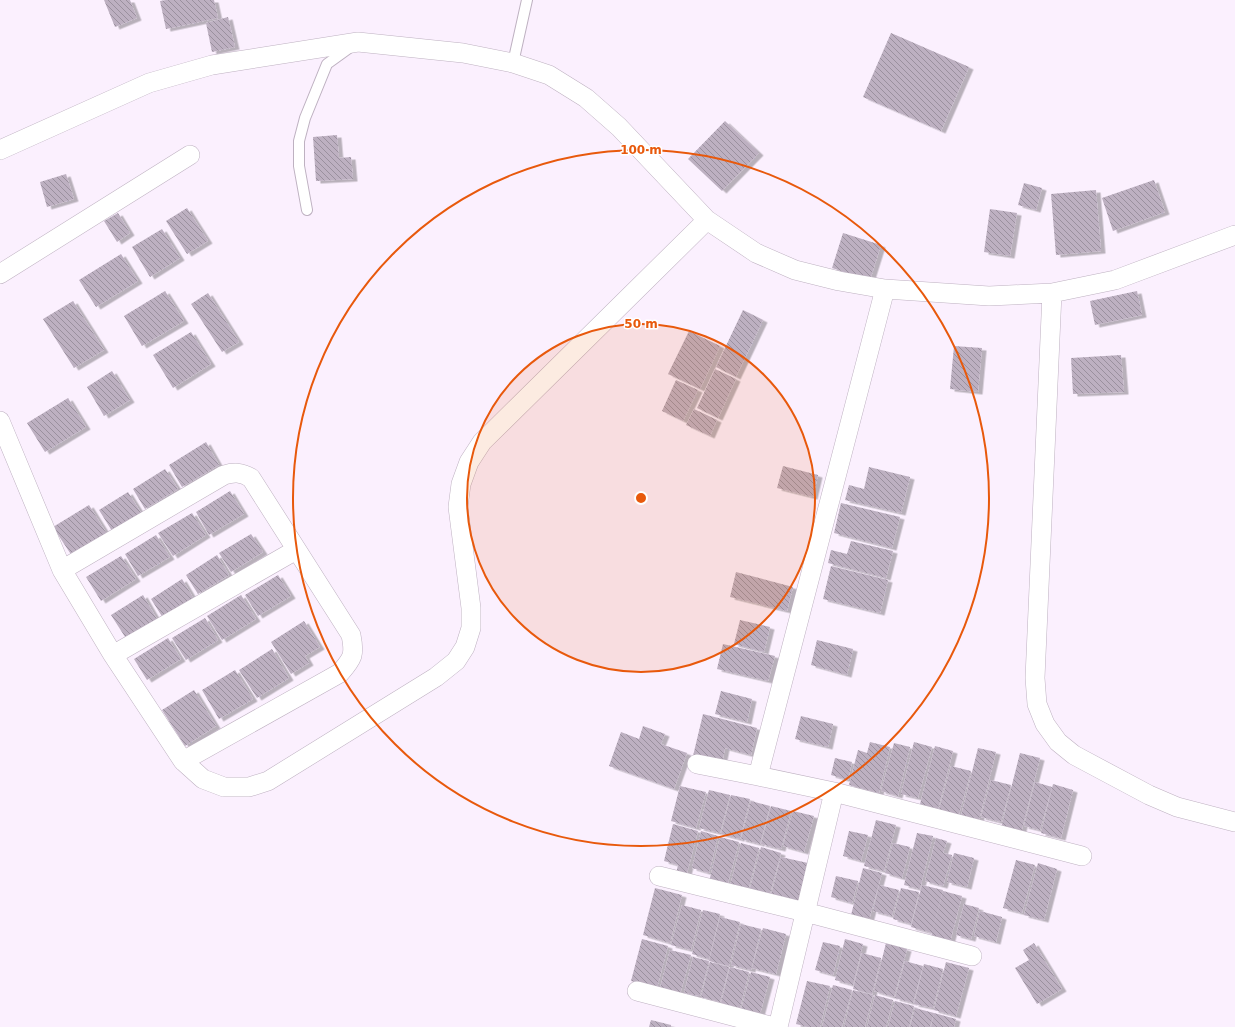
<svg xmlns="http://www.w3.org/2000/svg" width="1235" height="1027" viewBox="0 0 1235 1027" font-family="'DejaVu Sans',sans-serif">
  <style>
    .building { fill: url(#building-back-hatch); filter: url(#shadow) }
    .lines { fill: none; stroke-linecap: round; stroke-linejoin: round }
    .service-casing { stroke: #beb1c1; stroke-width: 12 }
    .minor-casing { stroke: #beb1c1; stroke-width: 20 }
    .service { stroke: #fff; stroke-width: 10 }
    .minor { stroke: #fff; stroke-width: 19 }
    .ring { fill: none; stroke: #e8590c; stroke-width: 2 }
    .centre { fill: #e8590c; stroke: #fff; stroke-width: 2 }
    .ring-label { font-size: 12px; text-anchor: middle; font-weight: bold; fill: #e8590c; stroke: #fff; stroke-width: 3; stroke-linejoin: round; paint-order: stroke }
  </style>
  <defs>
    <pattern id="building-back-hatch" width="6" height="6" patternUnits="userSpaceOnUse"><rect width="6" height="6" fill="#bdb0c1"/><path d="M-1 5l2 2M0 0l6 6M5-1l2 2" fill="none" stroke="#9a909e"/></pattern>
    <filter id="shadow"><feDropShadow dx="4.5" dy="2.5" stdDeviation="0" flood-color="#0004"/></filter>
  </defs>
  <rect width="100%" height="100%" fill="#fbf0fe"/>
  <!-- building -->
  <path class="building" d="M104,0H130L137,18L115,27Z
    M166,0H214L218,18L166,29L160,1Z
    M228,17L235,47L212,52L206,23Z
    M891,33L969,67L941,131L863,97Z
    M725,121L759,153L722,191L688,159Z
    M337,135L339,158L351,157L353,179L316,181L313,137Z
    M66,174L74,199L47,207L40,182Z
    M1154,180L1165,212L1113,231L1102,198Z
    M1024,183L1042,188L1036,210L1018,205Z
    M1096,190L1101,251L1056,255L1051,194Z
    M187,208L208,241L187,254L166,221Z
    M990,209L1017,213L1010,256L984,252Z
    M118,213L130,233L117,242L104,221Z
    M162,229L180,258L150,277L132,247Z
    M843,233L881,245L870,280L832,268Z
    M121,254L138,281L96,307L79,280Z
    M165,291L184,321L142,346L124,316Z
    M1137,291L1142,315L1095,325L1090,301Z
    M208,293L239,342L222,352L191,304Z
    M73,301L104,350L74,368L43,319Z
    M743,310L763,320L736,377L716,367Z
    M689,331L720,346L700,389L668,374Z
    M191,332L211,364L173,388L153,355Z
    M954,346L982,348L978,392L950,389Z
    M1121,355L1124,392L1073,394L1071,358Z
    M715,369L736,379L718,418L697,408Z
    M112,371L130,400L104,416L87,387Z
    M676,380L698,390L683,421L662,411Z
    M68,398L86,427L45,452L27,423Z
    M694,409L717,420L710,436L686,425Z
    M206,442L219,465L182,487L169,465Z
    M783,466L818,475L813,497L777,488Z
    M869,467L910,477L901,513L845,500L849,485L864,489Z
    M165,469L178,489L145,509L133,489Z
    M230,491L244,514L209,535L196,512Z
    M128,492L141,513L112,531L99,510Z
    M841,503L900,517L892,548L834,533Z
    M89,505L107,534L72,556L53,527Z
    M192,513L206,535L173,556L158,533Z
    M251,534L263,552L231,572L219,553Z
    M156,535L170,557L138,576L125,554Z
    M851,541L893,551L886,578L828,563L831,550L847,554Z
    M217,555L229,575L198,594L186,575Z
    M121,556L136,579L101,601L86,577Z
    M831,566L888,580L880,613L823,599Z
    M736,572L793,587L787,611L730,597Z
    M278,575L291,596L258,616L245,595Z
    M182,579L194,599L163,618L151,599Z
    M143,595L158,621L127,640L111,615Z
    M241,595L256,619L222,640L207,616Z
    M205,618L218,640L186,660L172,638Z
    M740,620L770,627L764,652L734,644Z
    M304,621L320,647L305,656L309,663L291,674L271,642Z
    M168,638L181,659L147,680L134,659Z
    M817,640L853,649L847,675L811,665Z
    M723,644L775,656L768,681L717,669Z
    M272,649L289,678L257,698L239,670Z
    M235,670L253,699L219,719L202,690Z
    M194,690L216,726L185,746L162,710Z
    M721,691L752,699L747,722L715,714Z
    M703,714L757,728L751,755L725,748L722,763L693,756Z
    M801,716L833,724L828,747L795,739Z
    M643,726L665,734L661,744L687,753L674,789L609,766L621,732L639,739Z
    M870,742L890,747L879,793L849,785L858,750L867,753Z
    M914,742L932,747L918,798L901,794Z
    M894,743L910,747L898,796L881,791Z
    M935,746L953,751L937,813L919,808Z
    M978,748L996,752L979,820L961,816Z
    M1020,753L1040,758L1021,833L1001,828Z
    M835,758L852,762L848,780L831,775Z
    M951,766L971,771L958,818L938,813Z
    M991,780L1011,785L1001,822L981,817Z
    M1035,782L1052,787L1040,830L1024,826Z
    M1053,784L1073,790L1061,838L1041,833Z
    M680,786L706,792L696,828L671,821Z
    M709,790L730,795L720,833L699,828Z
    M731,795L750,799L740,839L721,834Z
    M751,801L770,806L760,844L741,839Z
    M771,806L791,811L781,849L761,844Z
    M793,811L814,816L804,852L783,846Z
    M876,820L896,825L884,871L864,866Z
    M673,824L698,831L686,877L676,874L678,865L664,861Z
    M701,831L718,836L709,873L692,868Z
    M849,831L868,835L861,861L843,856Z
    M917,833L933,836L920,889L904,885Z
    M720,837L739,842L727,887L709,882Z
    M936,838L947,841L943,853L952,855L943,886L925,881Z
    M741,843L759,848L748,891L730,886Z
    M893,843L910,847L902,878L885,873Z
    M761,847L781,853L769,897L749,892Z
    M954,853L974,858L967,887L947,882Z
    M781,857L808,863L798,902L771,895Z
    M1016,860L1035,865L1022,913L1003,908Z
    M1038,863L1057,869L1044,920L1024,915Z
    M863,868L882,873L869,920L851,915Z
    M836,876L858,881L852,903L831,897Z
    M879,885L899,890L892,916L873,911Z
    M922,885L943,890L932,933L911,927Z
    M655,888L682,895L670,943L643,935Z
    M901,888L919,892L911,924L893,919Z
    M943,891L962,896L950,942L931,937Z
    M964,904L979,908L971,939L956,935Z
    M682,905L701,910L691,950L671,945Z
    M703,910L720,914L709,959L692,954Z
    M980,911L1002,917L996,942L974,936Z
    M720,917L740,922L729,966L709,961Z
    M741,924L761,929L751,970L731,965Z
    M763,928L786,934L776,974L752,968Z
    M642,939L668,946L657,988L631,981Z
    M845,939L863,944L853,985L835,980Z
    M823,942L840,946L833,975L815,970Z
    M886,943L907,949L894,997L874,991Z
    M1034,943L1062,989L1037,1004L1015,968L1029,960L1023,950Z
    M670,950L691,955L680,994L660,988Z
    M862,953L881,958L872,994L853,989Z
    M693,957L709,961L700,996L684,993Z
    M905,961L923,966L913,1003L895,998Z
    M710,962L729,967L720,1002L701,997Z
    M946,962L969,968L956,1016L934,1010Z
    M924,964L943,969L933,1008L914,1004Z
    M730,967L749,972L740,1008L721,1003Z
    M751,972L770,977L760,1014L741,1010Z
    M807,981L830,986L820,1027H808L796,1024Z
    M833,985L852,990L842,1027H822Z
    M853,990L873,995L865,1027H844Z
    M875,995L893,1000L886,1027H867Z
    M895,1001L914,1006L909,1027H888Z
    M915,1008L934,1013L930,1027H910Z
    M934,1013L956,1019L954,1027H931Z
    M651,1020L671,1025V1027H649Z"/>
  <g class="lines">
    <!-- service casing -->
    <g class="service-casing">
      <path id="service" d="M513,63L527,0
        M307,210L299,166V141L305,118L327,64L352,46"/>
    </g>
    <!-- minor casing -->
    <g class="minor-casing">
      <path id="minor" d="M0,150L149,83L212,65L358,42L463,53L513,63L549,75L586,98L619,127L707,220L756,253L795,270L839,281L885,289L989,296L1052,293L1115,280L1235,235
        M0,274L190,155
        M1052,293L1035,678L1037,704L1045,724L1058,742L1074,755L1149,795L1177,807L1235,822
        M0,421L62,570L113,655L183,761L203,779L224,787H249L268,781L436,677L456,661L465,647L471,628V608L458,507L461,484L469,462L482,442L707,220
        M62,570L224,475C234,472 241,472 251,478L351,635C355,655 353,658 340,673L183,761
        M113,655L296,550
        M697,764L758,776
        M834,792L1082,856
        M659,876L805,912L972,956
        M637,991L774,1027
        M778,1027L834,792L758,776L885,289"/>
    </g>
    <!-- service -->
    <use href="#service" class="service"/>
    <!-- minor -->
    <use href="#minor" class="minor"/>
  </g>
  <!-- distance rings -->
  <circle cx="641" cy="498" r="174" fill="#e8590c" fill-opacity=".12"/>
  <g class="ring">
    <circle cx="641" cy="498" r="174"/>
    <circle cx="641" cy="498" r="348"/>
  </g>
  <circle cx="641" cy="498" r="6" class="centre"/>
  <g class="ring-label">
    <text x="641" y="154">100 m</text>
    <text x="641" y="328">50 m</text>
  </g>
</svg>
